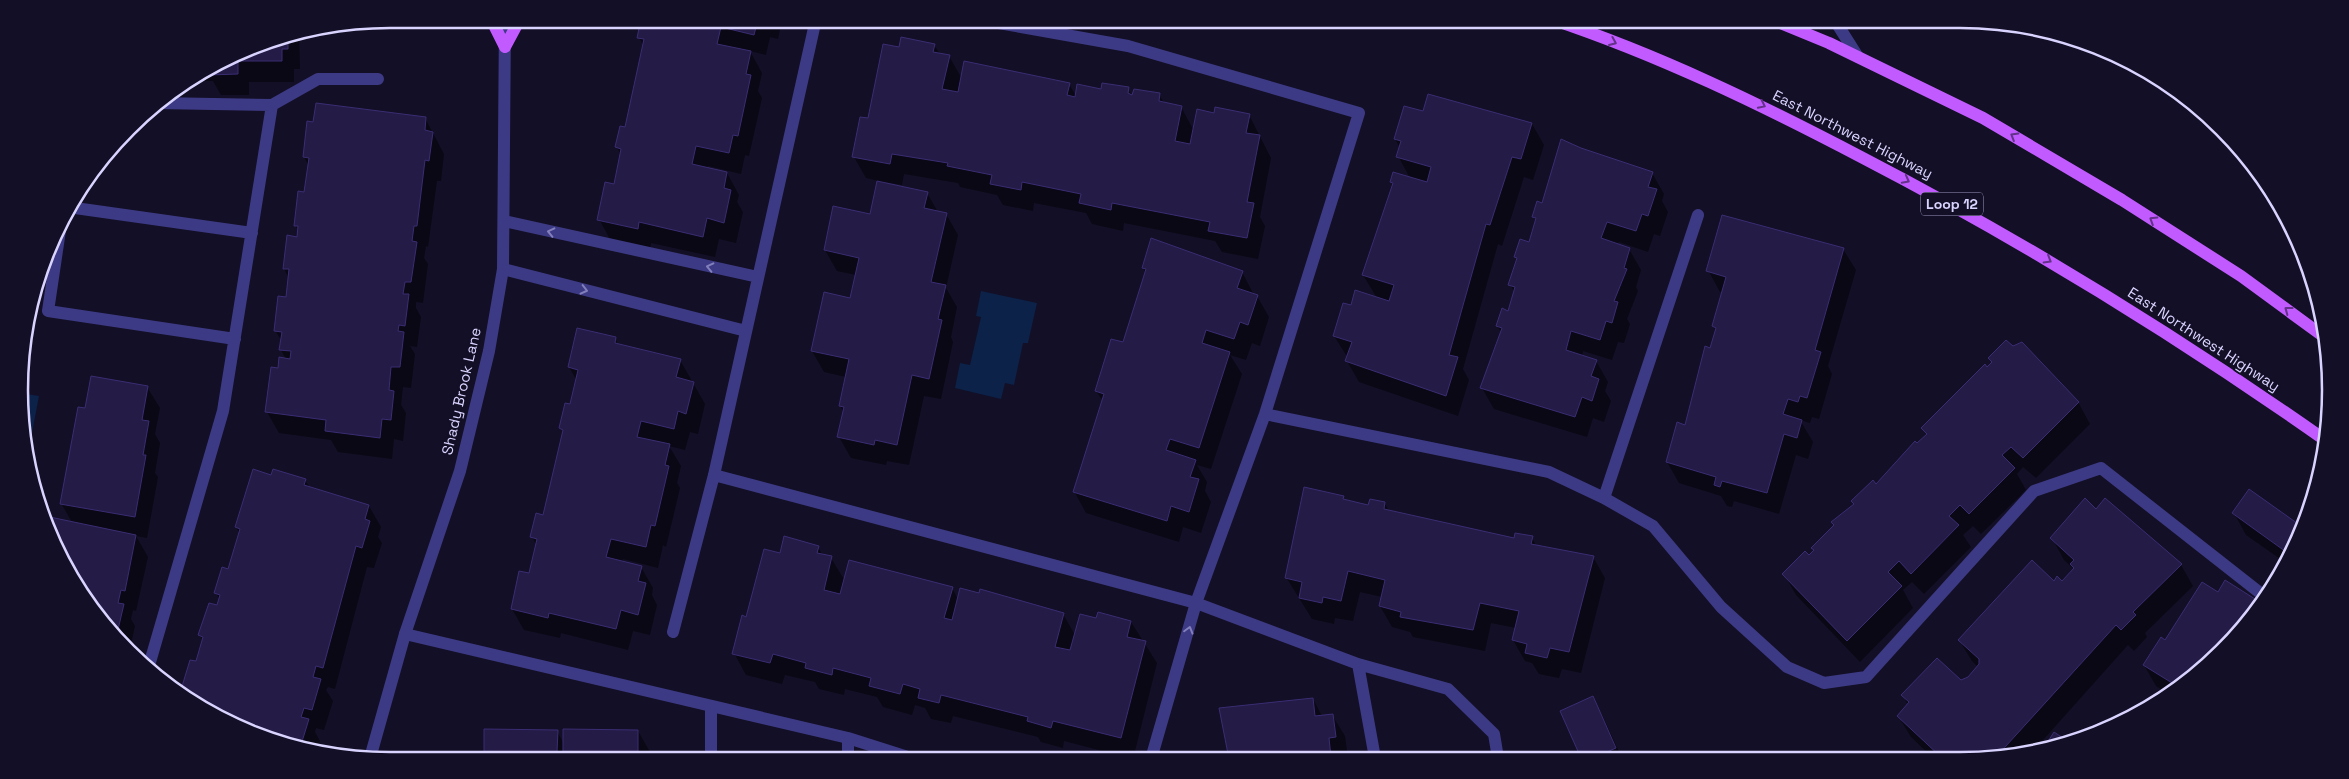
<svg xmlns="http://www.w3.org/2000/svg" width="2349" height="779" viewBox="0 0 2349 779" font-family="'Space Grotesk',sans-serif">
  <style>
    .water { fill: #0c2248 }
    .shadow { fill: #0007 }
    .building { fill: #241b47; stroke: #3b2d73 }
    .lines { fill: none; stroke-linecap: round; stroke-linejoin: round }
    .service { stroke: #3d3a85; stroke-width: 12 }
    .tertiary { stroke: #3d3a85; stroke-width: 12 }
    .primary { stroke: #c25bff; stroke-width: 12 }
    .oneway { stroke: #623188 }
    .oneway2 { stroke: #837fbc }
    .labels { text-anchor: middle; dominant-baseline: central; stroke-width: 4; stroke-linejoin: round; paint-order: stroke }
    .shield { fill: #130f26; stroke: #9e99be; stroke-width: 1 }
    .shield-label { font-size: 14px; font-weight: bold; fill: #d9d4ff }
    .street-label { font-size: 15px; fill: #d9d4ff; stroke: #130f26 }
    .rim { fill: none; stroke: #d9d4ff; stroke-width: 2.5 }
  </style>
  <rect width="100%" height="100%" fill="#130f26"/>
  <!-- water -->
  <path class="water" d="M981,291L1037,303L1028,343H1023L1014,385L1005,383L1001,399L955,388L960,363L970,365L981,317L976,316Z
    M20,393L39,396L27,459L20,414Z"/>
  <!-- shadow -->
  <path class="shadow" d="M643,19H782L778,39L770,37L766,55L750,51L762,73L758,91L762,98L749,156L745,155L741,174L708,166L707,169L727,173L739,195L737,202L743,212L736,243L719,239L715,257L651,243L650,249L611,241L599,219L615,185L621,155L617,147L626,128L644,47L639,37Z
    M299,31L300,69H294V82H249V95H221L213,81H193L248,47Z
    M934,45L940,54L949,56L962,79L1069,84L1076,96L1102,90L1128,89L1133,97L1159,95L1165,104L1181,107L1194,131L1215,114L1249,115L1271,158L1260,217L1265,226L1258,259L1222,252L1215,241L1124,223L1123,231L1092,224L1086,213L1034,203L1033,211L1003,205L997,195L960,187L958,183L904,174L902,185L884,182L883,184L927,193L938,212L946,214L958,235L946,288L957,307L951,337L953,342L941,399L924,396L909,465L887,461L886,465L851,458L839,437L844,412L840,406L846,377L824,372L812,351L851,299L856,275L837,271L825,250L871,216L879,181L866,178L854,157L869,119L900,49Z
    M1424,113L1532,124L1544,145L1533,180L1524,177L1502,246L1498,244L1463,369L1469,380L1458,416L1359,382L1347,361L1348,358L1334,336L1351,307L1377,298L1363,275L1394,186L1391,182L1410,178L1398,156L1400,148L1395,139Z
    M425,118L444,154L441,181H437L428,247L426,246L424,258L428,264L423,303L416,302V308L421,317L417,347L410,346L415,354L411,388L403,387L401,405L406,413L403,441L394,439L392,459L338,452L331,440L279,433L267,412L279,369L286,359L281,350L282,342L275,330L287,298L289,278L284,269L298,238L299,232L295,225L305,193L309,166L304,157Z
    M1581,149L1652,173L1664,194L1662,201L1668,212L1660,236L1654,234L1648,252L1619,242L1617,245L1629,249L1641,270L1636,287L1638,291L1627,319L1630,324L1624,343L1618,342L1612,360L1583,351L1582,356L1596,361L1608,382L1605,391L1611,401L1604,422L1593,418L1587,437L1494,409L1482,388L1501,332L1497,326L1509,312L1515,293L1510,284L1518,260L1516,257L1530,244L1537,222L1534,217Z
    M1843,249L1856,270L1828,366L1832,374L1819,419L1812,417L1810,423L1800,420L1813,442L1808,459L1796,455L1779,514L1734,501L1732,507L1727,506L1721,496L1679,483L1667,462L1686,426L1716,331L1713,326L1723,293L1720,292L1708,270Z
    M1143,268L1242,272L1254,295L1257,296L1269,317L1260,346L1252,343L1246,360L1230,355L1242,374L1211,469L1197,465L1207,482L1205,491L1211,502L1201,533L1183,527L1179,542L1086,513L1074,491L1103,401L1096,391L1123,344L1146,274Z
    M615,338L619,346L680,360L705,404L698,434L690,432L685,450L669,446L681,466L677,483L680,488L666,547L663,545L658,568L623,559L622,562L641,567L653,588L652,595L657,605L650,635L633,631L628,650L561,633L560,638L524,630L512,609L530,575L537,546L532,537L544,516L564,434L561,428L571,406L577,381L569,367Z
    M1990,358L2078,402L2090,424L2036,478L2023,467L2017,474L2026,490L1981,534L1973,526L1963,535L1971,547L1924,594L1912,582L1903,590L1913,608L1860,662L1796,595L1784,574L1809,557L1927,435L1923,428L1992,363Z
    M147,387L160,408L155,434L160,443L155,473L158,477L147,538L136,536L148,557L136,611L133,610L131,619L135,626L129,653L81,596L73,524L61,503L86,410Z
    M272,476L305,480L310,488L369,506L381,527L378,537L382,543L374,568L367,567L335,689L328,687L326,690L333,701L324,730L316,728L315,732L320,741L317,751L294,748L184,698L181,693L197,663L203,641L200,635L218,607L220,600L216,593L229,571L240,534L236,527Z
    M1343,497L1345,501L1369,507L1385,504L1389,511L1515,540L1532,538L1537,547L1593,557L1605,578L1581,673L1562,669L1559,678L1539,674L1532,663L1525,661L1513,640L1516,628L1491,623L1485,651L1413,637L1410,632L1392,627L1380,606L1382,597L1360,592L1353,621L1335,618L1334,624L1312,619L1286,577Z
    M2096,510L2181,565L2193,586L2145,633L2147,637L2134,651L2128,645L2035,749L2008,757H1932L1911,737L1898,716L1908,705L1903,695L1961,682L1968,678L1978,667L1972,661L1959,640L2054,583L2062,582L2074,569L2064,560L2052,538Z
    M2234,513L2300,527L2286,563L2246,535Z
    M818,547L823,556L831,558L845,581L952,588L958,599L1063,614L1075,635L1097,620L1131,622L1157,663L1133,759L1064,741L1063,748L1041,742L1038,737L953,716L951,723L931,719L925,708L915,705L912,715L883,707L877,697L845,689L844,695L819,689L815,682L785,675L782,684L746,675L734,653L747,618L780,554Z
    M2218,593L2254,600L2257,604L2204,668L2167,693L2156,686L2144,665L2165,641Z
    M1592,698L1604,719L1622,758H1583Z
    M1313,699L1322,716L1332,715L1345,736L1348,758L1231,759Z
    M485,731H557L564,744L638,731L650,752V760H485Z"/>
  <!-- building -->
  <path class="building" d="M641,19H758L754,35L721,27L717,44L751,51L746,74L751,75L738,136L733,135L729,153L696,146L692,164L727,172L724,188L731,190L724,223L707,218L703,237L639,222L638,229L597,220L605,182L614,184L621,149L615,147L620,126L625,127L644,39L637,38Z
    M288,35V49H282V61H238V74L208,75V72L248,47Z
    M901,37L935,44L933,52L950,55L942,89L958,92L964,61L1070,83L1067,95L1075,97L1077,84L1101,89L1102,83L1129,87L1128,93L1132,95L1134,89L1160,93L1159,101L1182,106L1175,141L1190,144L1197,109L1214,113L1215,107L1250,114L1246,133L1260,135L1247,202L1254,203L1247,238L1208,231L1210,222L1112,203L1111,210L1079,203L1081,194L1022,182L1021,190L990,184L992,175L947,166L948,163L892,154L890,164L852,157L860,117L868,118L883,44L899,47Z
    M1428,94L1532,123L1521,159L1512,157L1490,225L1486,224L1449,355L1458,357L1446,396L1345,361L1352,342L1333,336L1343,303L1351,305L1355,290L1389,301L1394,285L1362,275L1393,183L1390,182L1393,172L1427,182L1431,167L1396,157L1401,141L1394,139L1404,106L1423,111Z
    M316,103L426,117L425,130L433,132L429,161L425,160L417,226H414L412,241L417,242L411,282H405L403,294H409L405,326L399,325L398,331L404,332L400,367H391L389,390L394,391L391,420L382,419L380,438L325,431L326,420L265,412L271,367L278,368L279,357L290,359L291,351L279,350L282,332L274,331L278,296L286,297L289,269H283L287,235L297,237L298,226H294L298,191L304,192L309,158L303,157L307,121L313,122Z
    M1561,139L1581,148L1653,172L1648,187L1657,189L1648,216L1642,214L1636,231L1607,222L1601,238L1630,248L1624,268L1627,269L1614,301L1618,302L1612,323L1606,321L1600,340L1571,331L1566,350L1597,360L1591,376L1599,379L1592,401L1582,397L1575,417L1480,388L1502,328L1496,326L1502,308L1508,311L1515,287L1508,285L1517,258L1514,257L1520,239L1529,242L1536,218L1532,217L1537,201L1542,203Z
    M877,181L928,192L924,208L947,213L931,282L946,285L938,319L942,320L929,379L912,375L897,445L875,440L874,445L837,437L844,407L839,406L849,359L811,351L824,292L850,298L859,258L824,250L833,206L870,214Z
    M1722,215L1844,248L1815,350L1821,352L1807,398L1800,396L1798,402L1788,399L1783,414L1802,420L1797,438L1784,434L1767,493L1722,481L1720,487L1714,485L1716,477L1666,462L1677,422L1685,425L1705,346L1710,348L1716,328L1712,326L1726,277L1706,271Z
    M1151,238L1243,271L1237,288L1258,295L1248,325L1240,322L1234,339L1206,330L1202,343L1230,352L1199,448L1170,439L1166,450L1196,460L1190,477L1199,479L1189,512L1171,506L1167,521L1073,492L1104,394L1095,391L1111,339L1123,342L1146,269L1142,268Z
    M577,328L616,337L615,343L681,359L676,377L694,382L686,414L678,411L674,429L641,421L637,437L670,444L665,465L669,466L655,526L651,525L646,547L611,539L606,557L642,566L638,581L646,583L638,615L621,610L616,629L549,613L548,618L511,609L519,571L529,573L537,539L530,537L536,513L543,515L563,430L559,428L565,403L570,404L578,370L568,367Z
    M2006,340L2013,346L2022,342L2079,402L2023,458L2011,447L2002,455L2015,468L1969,514L1960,505L1949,516L1959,525L1911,574L1899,561L1888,572L1902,586L1847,641L1782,574L1805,551L1809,555L1814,550L1811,548L1834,525L1831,522L1854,504L1851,501L1873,480L1876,484L1915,441L1917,443L1927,434L1921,428L1985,364L1987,367L1992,362L1988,358Z
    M91,376L148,386L142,420L149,421L143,455H146L135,517L60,504L78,407L85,408Z
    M253,469L271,475L273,469L306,479L304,485L369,505L365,519L370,521L362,548L356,546L323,668L316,666L313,677L321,679L312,710L304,708L301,717L309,719L300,748H294L187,699L188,696L180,693L190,660L196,661L203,637L198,635L209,603L217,605L220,595L214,593L222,567L228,569L240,529L235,527Z
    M1304,487L1344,496L1343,499L1368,505L1370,499L1385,502L1384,509L1514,538L1515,533L1533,536L1531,544L1594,556L1569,652L1550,648L1547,658L1525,653L1527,644L1512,640L1519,611L1480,603L1473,630L1400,617L1401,612L1379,606L1385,580L1348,571L1341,601L1323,597L1322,603L1299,598L1302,582L1285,578Z
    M2249,489L2301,526L2289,554L2232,513Z
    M2085,498L2096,509L2105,498L2182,564L2133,612L2136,615L2121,630L2116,625L1996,757H1941L1897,716L1909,702L1901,695L1937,658L1961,680L1968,677L1979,664V659L1958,640L2032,560L2054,581L2057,576L2062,581L2074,568L2070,564L2074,560L2050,538Z
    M45,516L136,535L125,591L121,590L118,603L124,604L116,638L81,596Z
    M784,536L819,546L817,553L832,556L824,590L840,594L849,560L953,587L944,618L952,620L960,588L979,593L980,589L1064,613L1055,647L1070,650L1080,614L1096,618L1098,612L1131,621L1127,637L1146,641L1121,738L1053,721L1051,728L1027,721L1028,717L941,695L939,703L918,698L920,689L903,684L900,694L869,686L871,678L833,668L832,675L805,668L806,663L773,654L770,663L732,654L742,615L746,617L764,549L780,553Z
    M2225,580L2255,599L2251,606L2254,608L2204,668L2177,686L2143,665L2161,637L2165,640L2202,582L2218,592Z
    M1593,696L1616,748L1593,758H1581L1560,711Z
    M1313,698L1315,716L1333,714L1336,737L1329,738L1331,757L1229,759L1219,708Z
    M484,729L558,730L557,752H563V729L638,730V760H484Z
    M2054,732L2066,740L2045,746Z"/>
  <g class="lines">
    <!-- service -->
    <path class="service" d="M976,19L1128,46L1359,113L1265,414L1196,603L1151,759
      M1834,19L1858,57
      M2115,54L2126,59
      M157,103L272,105L318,79H378
      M68,207L252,233
      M62,217L48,311L235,339
      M504,221L758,277
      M503,269L746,331
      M1265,414L1549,472L1604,498L1653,526L1721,607L1787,667L1824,683L1866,677L2034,491L2101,468L2264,596
      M714,475L1196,603L1358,664L1448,689L1494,734L1498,758
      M1604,498L1698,215
      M673,632L714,475L816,19
      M405,634L848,738L914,759
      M1358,664L1375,758
      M148,669L223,411L272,105
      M848,738V759
      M711,760V706"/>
    <!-- tertiary -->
    <path class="tertiary" d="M370,758L405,634L460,471L489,351L503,269L505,19"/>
    <!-- primary -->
    <path class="primary" d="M491,19L505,47
      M1551,19C1659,55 1762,105 1863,158C2023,241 2177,336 2325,440
      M1771,19L1829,43L1983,118L2122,200L2241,276L2327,339
      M505,47L520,19"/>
  </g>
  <!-- one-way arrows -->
  <defs><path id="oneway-chevron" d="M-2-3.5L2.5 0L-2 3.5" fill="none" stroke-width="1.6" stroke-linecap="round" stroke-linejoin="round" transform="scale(1.25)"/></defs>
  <g class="oneway">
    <use href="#oneway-chevron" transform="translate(1613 42) rotate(23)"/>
    <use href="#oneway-chevron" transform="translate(1762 105) rotate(26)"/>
    <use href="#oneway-chevron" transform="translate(2014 136) rotate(-149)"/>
    <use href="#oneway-chevron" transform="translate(1906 180) rotate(28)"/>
    <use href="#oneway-chevron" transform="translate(2153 220) rotate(-148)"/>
    <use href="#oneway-chevron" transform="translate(2048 260) rotate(31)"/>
    <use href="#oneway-chevron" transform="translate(2288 310) rotate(-143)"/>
  </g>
  <g class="oneway2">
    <use href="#oneway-chevron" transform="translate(551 232) rotate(-167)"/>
    <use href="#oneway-chevron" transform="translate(710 267) rotate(-167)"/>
    <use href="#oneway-chevron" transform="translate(584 290) rotate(14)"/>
    <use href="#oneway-chevron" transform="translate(1189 630) rotate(-74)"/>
  </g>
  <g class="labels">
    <!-- shield labels -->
    <rect class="shield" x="1921" y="192.5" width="62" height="23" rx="4"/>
    <g class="shield-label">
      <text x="1952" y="204">Loop 12</text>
    </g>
    <!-- street labels -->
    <g class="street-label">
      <text transform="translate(1853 134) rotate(27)">East Northwest Highway</text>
      <text transform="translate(2204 339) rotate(33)">East Northwest Highway</text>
      <text transform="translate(461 391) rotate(-77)">Shady Brook Lane</text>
    </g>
  </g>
  <!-- crop -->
  <path d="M0 0H2349V779H0ZM390 28H1960A362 362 0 0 1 2322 390V390A362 362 0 0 1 1960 752H390A362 362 0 0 1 28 390V390A362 362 0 0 1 390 28Z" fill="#130f26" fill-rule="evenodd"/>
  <path class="rim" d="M390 28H1960A362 362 0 0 1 2322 390V390A362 362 0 0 1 1960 752H390A362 362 0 0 1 28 390V390A362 362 0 0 1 390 28Z"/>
</svg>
